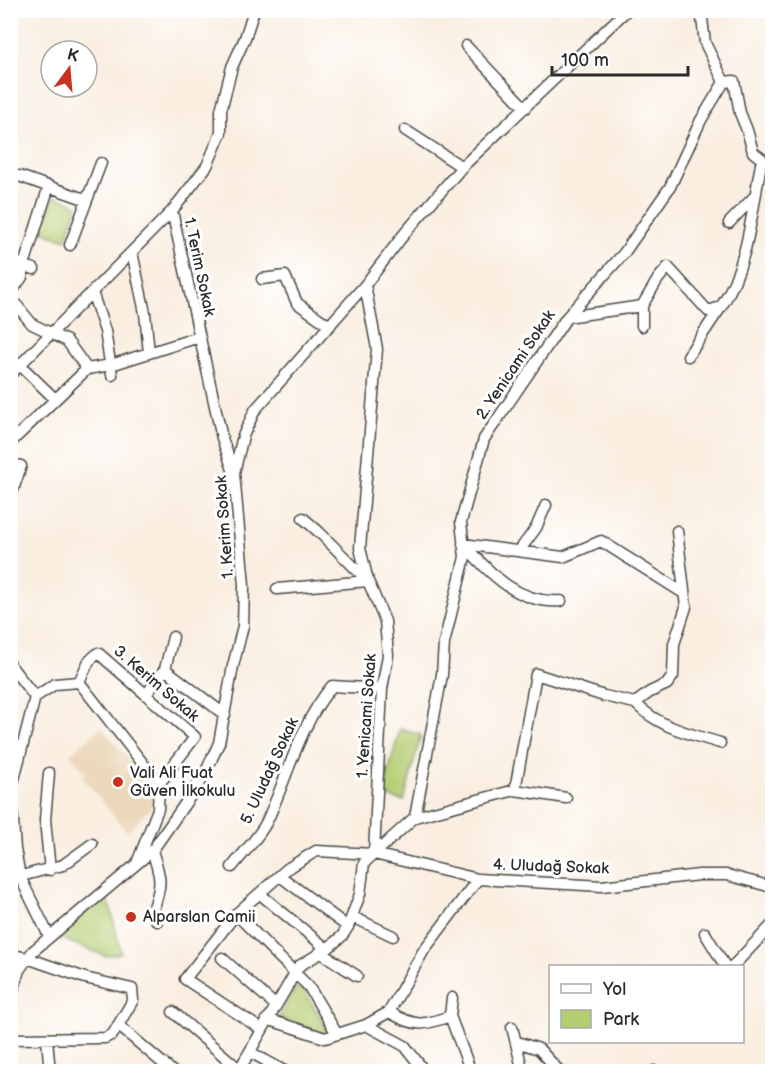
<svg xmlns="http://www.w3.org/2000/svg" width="783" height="1082" viewBox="0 0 783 1082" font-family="'Balsamiq Sans',sans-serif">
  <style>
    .built { fill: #ebd8ba }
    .park { fill: #b5ce73; stroke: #707c4f; stroke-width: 1.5 }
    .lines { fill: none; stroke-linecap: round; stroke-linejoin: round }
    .street-casing { stroke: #4a4846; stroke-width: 13 }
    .street { stroke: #fff; stroke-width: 10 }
    .poi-dot { fill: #c8321e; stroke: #fff; stroke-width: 2 }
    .labels { text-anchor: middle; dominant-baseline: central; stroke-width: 6; stroke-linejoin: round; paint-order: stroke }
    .street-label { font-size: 16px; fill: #2b2b2b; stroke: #fff }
    .poi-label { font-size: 16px; fill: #2b2b2b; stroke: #fff; text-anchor: start }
  </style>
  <rect width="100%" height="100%" fill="#fff"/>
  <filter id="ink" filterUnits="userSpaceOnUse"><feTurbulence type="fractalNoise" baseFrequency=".0167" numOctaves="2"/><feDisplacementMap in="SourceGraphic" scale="12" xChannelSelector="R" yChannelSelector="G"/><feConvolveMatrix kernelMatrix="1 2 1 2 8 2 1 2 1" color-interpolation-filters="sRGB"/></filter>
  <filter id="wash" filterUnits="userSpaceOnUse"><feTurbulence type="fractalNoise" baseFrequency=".008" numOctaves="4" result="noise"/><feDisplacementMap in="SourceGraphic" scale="24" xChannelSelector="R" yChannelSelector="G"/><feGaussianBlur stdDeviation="1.35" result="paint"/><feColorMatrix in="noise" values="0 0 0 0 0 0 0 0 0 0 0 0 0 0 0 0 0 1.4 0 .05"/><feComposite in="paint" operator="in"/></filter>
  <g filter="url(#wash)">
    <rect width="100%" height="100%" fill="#f9eee0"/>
    <!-- built -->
    <path class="built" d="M101,727L153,788V806L127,832L82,777L86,773L70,754Z"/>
    <!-- park -->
    <path class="park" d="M54,196L78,205L66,240L42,231Z
      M400,729L421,735L404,801L382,795Z
      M105,898L110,906L121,953L105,956L55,936Z
      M295,988L303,989L329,1032L325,1035L279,1017Z"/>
  </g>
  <g filter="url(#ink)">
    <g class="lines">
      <!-- street casing -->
      <g class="street-casing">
        <path id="street" d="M466,46L525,108
          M405,130L462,167
          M19,176L87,200
          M729,223L754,197
          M70,245L101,163
          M132,252L145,313L149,353
          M10,260L34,269
          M262,279L285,276L297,303L330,326
          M92,292L105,331L112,375
          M10,294L22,277L24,265L49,186
          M10,297L32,324L67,341L87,369
          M642,306V326
          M567,317L642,306L658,279L668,267L708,311L721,307C749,264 752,208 762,159L753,152L747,130L740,113L734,81L724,82
          M688,356L721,307
          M20,365L55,399
          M10,375L172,211
          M10,443L87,369L111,365L199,337
          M10,464L21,466L10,499
          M234,473L222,438L172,211L207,166L221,133V110L232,67L245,38L254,10
          M303,518L319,532L368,581
          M677,531L686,607L674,644L673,676L667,684L650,692L635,703C660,728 688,733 720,743
          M463,544L563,557L601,541L685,594
          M463,544C491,574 518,604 561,601
          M519,551L536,528L546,505
          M277,589L368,581
          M10,665L35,697
          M165,669L225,715
          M79,682L89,661L98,653L195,737L159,784L158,809L137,863
          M79,682L159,784
          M146,695L165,669L173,637
          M49,773L45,820L50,870
          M10,780L15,849L20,877L49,936
          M12,787L35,697L55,684L79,682
          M515,790L536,674L604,696L635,703
          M415,817L442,675L444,643L465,557L461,522L484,439L567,317L624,253L670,187L701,120L724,82L705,43L701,10
          M152,851C162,879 162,885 152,913L157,921
          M374,854L415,817L515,790L566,798
          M232,867C243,853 258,838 266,823C288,777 299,725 332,686L382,689
          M280,876L348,927
          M10,879L63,865L92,844
          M260,894L327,949
          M236,914L309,987L337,1034
          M353,917L393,936
          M705,933L725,966
          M320,952L357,976
          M10,954L27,958L85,978L132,989L133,1000L113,1034L105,1038L10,1039
          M222,958L275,1005
          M733,966L772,925
          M452,998L450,1016L471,1072
          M10,1001L19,970L33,951L152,851L203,778L219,743L233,666L243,626L244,585L234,473L243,436L255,410L365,285L405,233L462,167L627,10
          M173,1012L239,1069
          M389,1012C415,1027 423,1026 450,1016
          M267,1019L325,1038L366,1025L389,1012L424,950L478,879
          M118,1025L173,1072
          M366,1025L405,1046L425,1072
          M512,1027L523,1072
          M261,1029L185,979L236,914L287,869L316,851L374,854L478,879L602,886L699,875H727L772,887
          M47,1040L50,1072
          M517,1042L539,1049L560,1072
          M250,1052L286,1072
          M238,1072L299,966L327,949L342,936L348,927L360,894L364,863L374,854L382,689L388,655L385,621L368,581L360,548L377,349L365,285
          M654,1072V1071"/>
      </g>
      <!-- street -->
      <use href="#street" class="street"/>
    </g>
  </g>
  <!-- markers -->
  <g class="poi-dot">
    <circle cx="118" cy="782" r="6"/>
    <circle cx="131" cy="917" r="6"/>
  </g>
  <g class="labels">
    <!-- street labels -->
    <g class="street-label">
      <text transform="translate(199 267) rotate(78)">1. Terim Sokak</text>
      <text transform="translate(516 365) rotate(-56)">2. Yenicami Sokak</text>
      <text transform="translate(225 527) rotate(-94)">1. Kerim Sokak</text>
      <text transform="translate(156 684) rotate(41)">3. Kerim Sokak</text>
      <text transform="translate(367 716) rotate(-86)">1. Yenicami Sokak</text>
      <text transform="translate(270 771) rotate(-65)">5. Uludağ Sokak</text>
      <text transform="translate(551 867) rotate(2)">4. Uludağ Sokak</text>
    </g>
    <!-- poi labels -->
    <g class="poi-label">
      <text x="130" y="773">Vali Ali Fuat<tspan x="130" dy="18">Güven İlkokulu</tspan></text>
      <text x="143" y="917">Alparslan Camii</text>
    </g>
  </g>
  <!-- margin -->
  <rect width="783" height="1082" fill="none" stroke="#fff" stroke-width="36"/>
  <!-- legend -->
  <rect x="549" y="965" width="195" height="78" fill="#ffffff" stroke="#aaaaaa" stroke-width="1.5"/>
  <rect x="561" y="984" width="30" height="9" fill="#ffffff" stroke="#aaaaaa" stroke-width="1.5"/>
  <text x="603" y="995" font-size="18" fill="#2b2b2b">Yol</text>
  <rect x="561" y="1010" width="30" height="18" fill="#b5ce73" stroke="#aaaaaa" stroke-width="1.5"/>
  <text x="603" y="1025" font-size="18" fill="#2b2b2b">Park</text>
  <!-- north arrow -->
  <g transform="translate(69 69) rotate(16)"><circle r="28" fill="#ffffff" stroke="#aaaaaa" stroke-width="1.5"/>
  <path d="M0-4.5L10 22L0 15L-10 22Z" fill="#c8321e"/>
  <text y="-9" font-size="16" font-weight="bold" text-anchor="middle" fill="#2b2b2b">K</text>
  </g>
  <!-- scale -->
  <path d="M552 66v9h136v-9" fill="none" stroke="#2b2b2b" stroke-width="3"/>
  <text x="561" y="66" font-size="18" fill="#2b2b2b" stroke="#ffffff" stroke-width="4.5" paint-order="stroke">100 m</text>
</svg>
